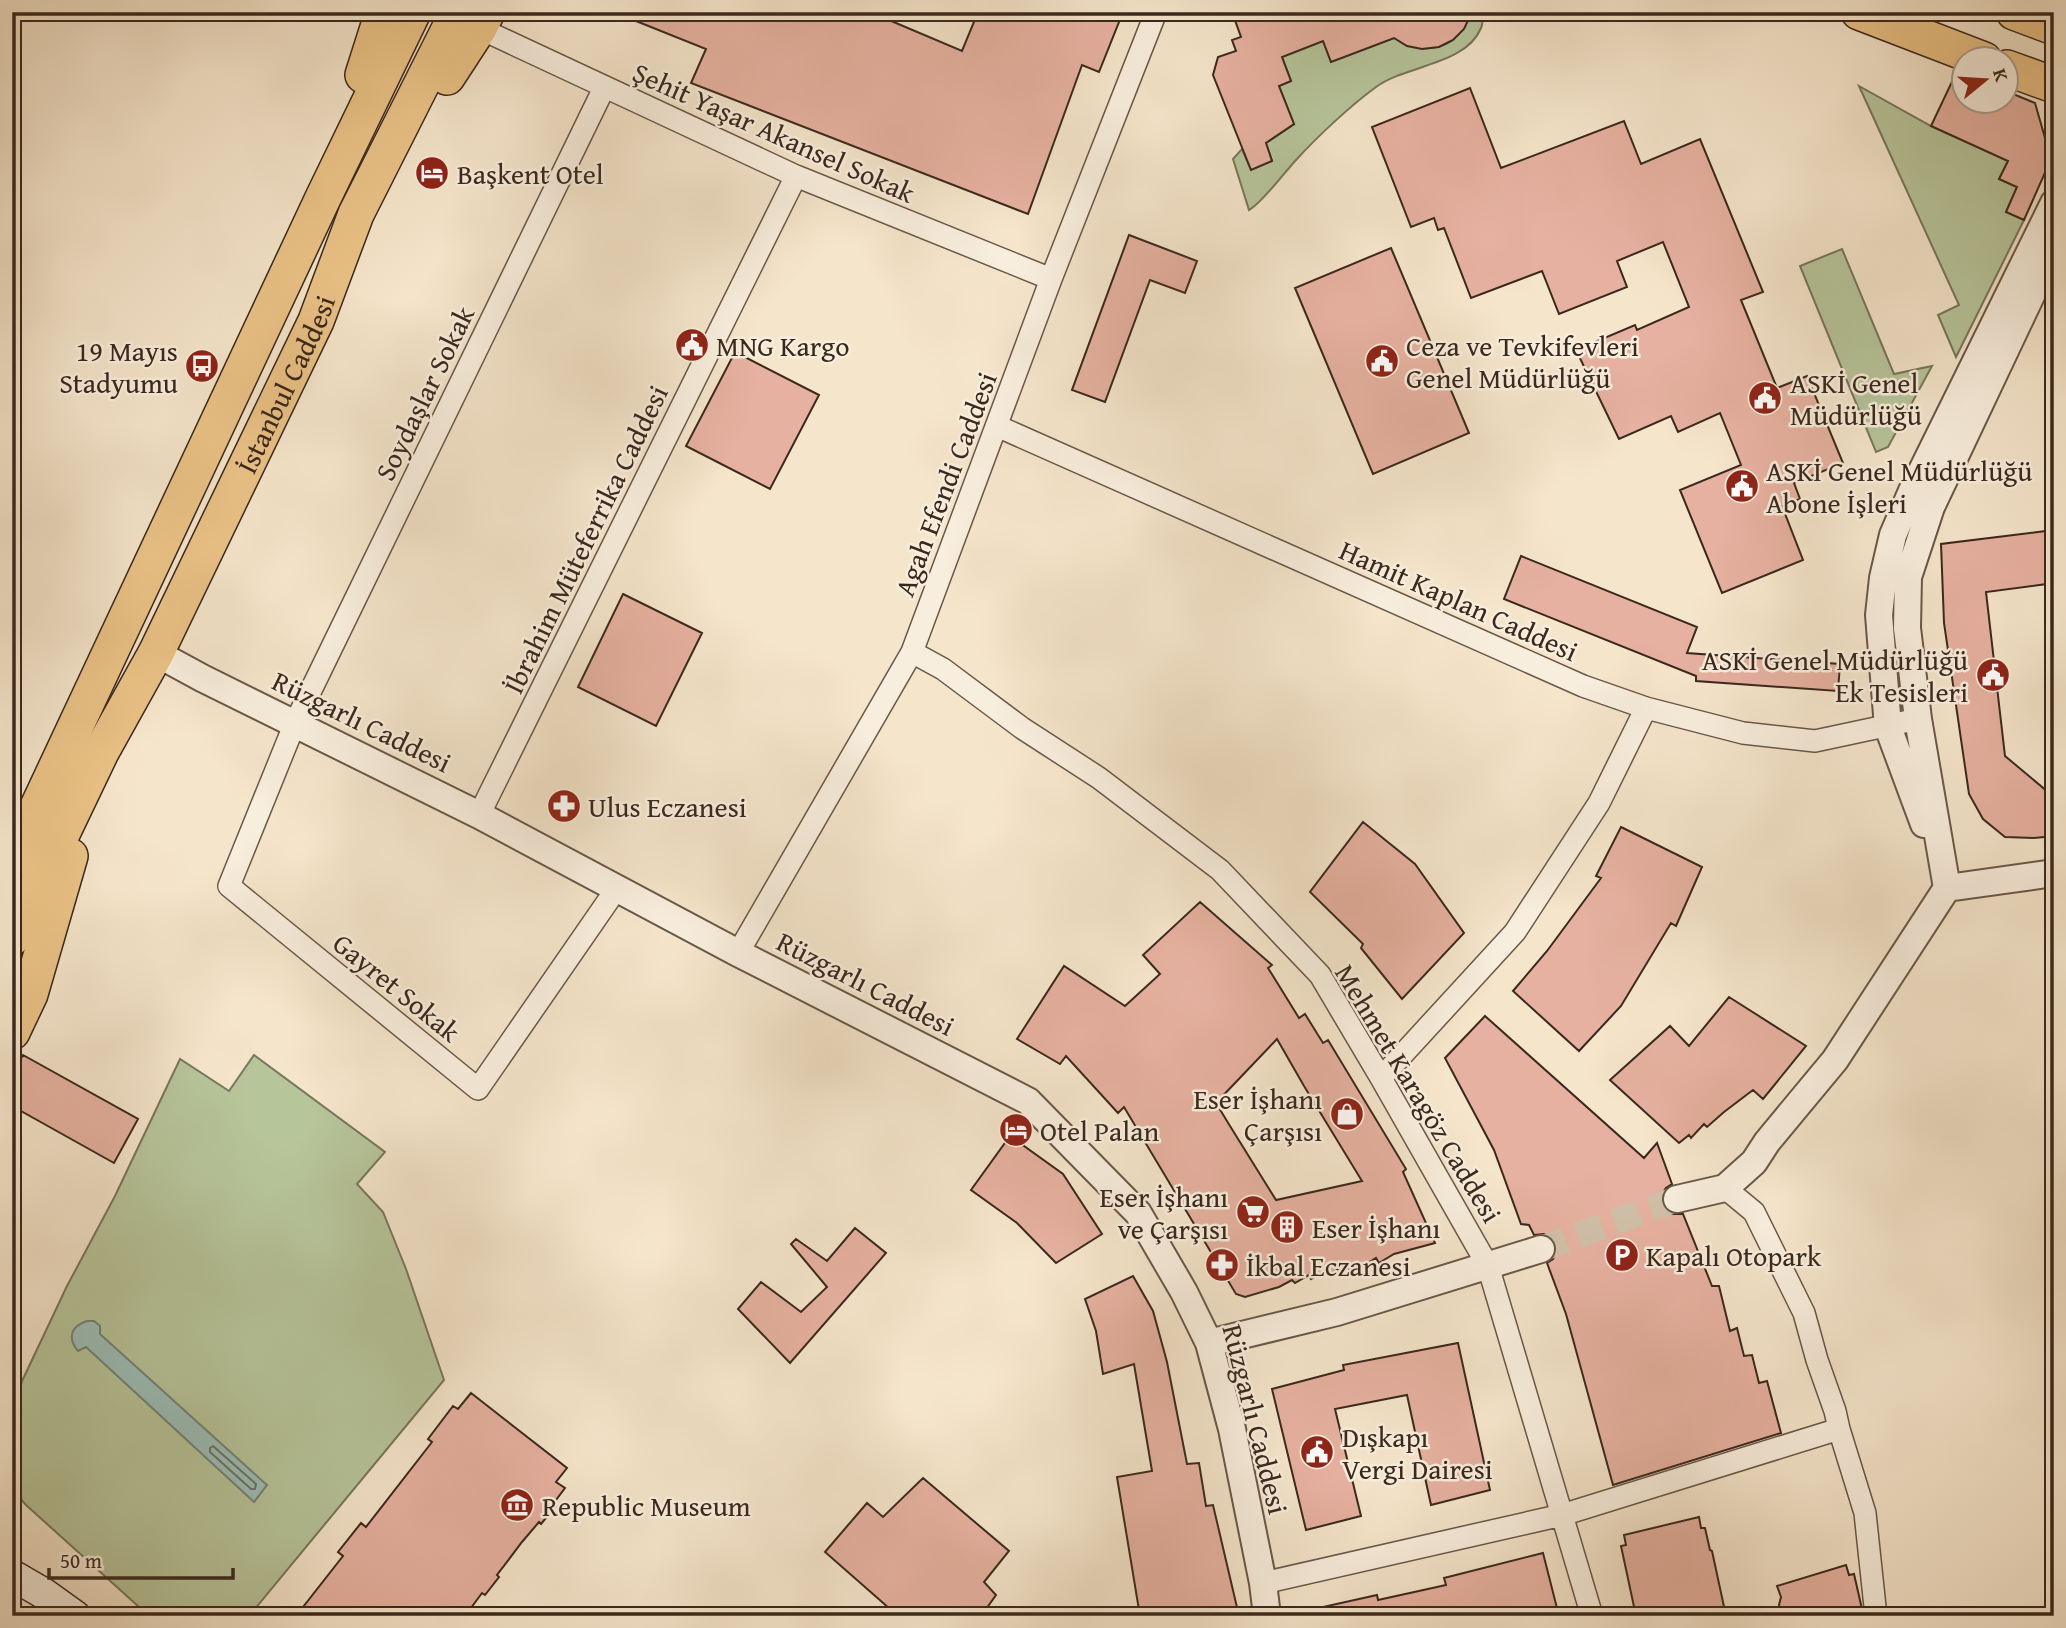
<svg xmlns="http://www.w3.org/2000/svg" width="2066" height="1628" viewBox="0 0 2066 1628" font-family="'Gentium Book Plus',serif">
  <style>
    .green { fill: #b7c59b; stroke: #78765c; stroke-width: 2 }
    .water { fill: #9cbfb8; stroke: #75837a; stroke-width: 2 }
    .lines { fill: none; stroke-linecap: round; stroke-linejoin: round }
    .shore { stroke: #6b746a; stroke-width: 2 }
    .building { fill: #e6b1a0; stroke: #3a281d; stroke-width: 2; fill-rule: evenodd }
    .tertiary-tunnel { stroke: #d0bfa8; stroke-width: 26; stroke-dasharray: 26 13; stroke-linecap: butt }
    .minor-casing { stroke: #695748; stroke-width: 24 }
    .tertiary-casing { stroke: #695748; stroke-width: 30 }
    .secondary-casing { stroke: #3a281d; stroke-width: 33 }
    .primary-casing { stroke: #3a281d; stroke-width: 38 }
    .minor { stroke: #f8eedd; stroke-width: 21 }
    .tertiary { stroke: #f8eedd; stroke-width: 26 }
    .secondary { stroke: #f8eedd; stroke-width: 30 }
    .primary { stroke: #eac286; stroke-width: 35 }
    .labels { text-anchor: middle; dominant-baseline: central; stroke-width: 5; stroke-linejoin: round; paint-order: stroke }
    .street-label { font-size: 28px; fill: #3a281d; stroke: #f8eedd }
    .poi-label { font-size: 28px; fill: #3a281d; stroke: #f8eedd; text-anchor: start }
  </style>
  <rect width="100%" height="100%" fill="#f5e5cb"/>
  <filter id="stains"><feTurbulence type="fractalNoise" baseFrequency=".00286" numOctaves="4"/><feColorMatrix values="0 0 0 0 .2 0 0 0 0 .09 0 0 0 0 .02 0 0 0 .5 -.17"/></filter>
  <radialGradient id="worn" r=".72"><stop offset=".6" stop-color="#630" stop-opacity="0"/><stop offset="1" stop-color="#630" stop-opacity=".3"/></radialGradient>
  <!-- green -->
  <path class="green" d="M1471,12H1483C1483,17 1483,24 1481,28C1466,65 1406,65 1376,87C1350,106 1318,136 1296,160C1285,172 1261,204 1249,210L1233,159L1242,149L1251,170L1272,161L1266,143L1294,124L1279,86L1291,81L1282,57L1323,41L1331,62L1394,38C1427,57 1458,50 1471,12Z
    M1859,86L1931,126L2008,161L1999,179L2017,187L2006,212L2024,220L1956,357L1938,315L1959,305Z
    M1842,249L1894,374L1932,366L1888,447L1876,452L1800,266Z
    M254,1055L385,1152L357,1184L383,1212L406,1269L444,1380L249,1616H149L26,1505L12,1489V1408L23,1379L67,1286L115,1196L180,1059L229,1091Z"/>
  <!-- water -->
  <path class="water" d="M87,1321H94L100,1326V1334L267,1485L254,1502L86,1347L78,1351C67,1338 71,1326 87,1321Z"/>
  <g class="lines">
    <!-- shore -->
    <path class="shore" d="M213,1446L256,1484L255,1489H251L210,1452V1448Z"/>
  </g>
  <!-- building -->
  <path class="building" d="M870,12L962,51L978,12H1123L1099,72L1082,65L1028,214L691,83L706,49L616,13Z
    M1232,12H1472L1464,29L1453,40L1439,47L1422,49L1407,46L1394,38L1331,62L1323,41L1282,57L1291,81L1279,86L1294,124L1266,143L1272,161L1251,170L1213,75L1218,57L1236,51L1232,40L1241,37Z
    M1957,71L1964,74V102H2006V91L2035,103L2051,159L2024,220L2006,212L2017,187L1999,179L2008,161L1931,126Z
    M1470,88L1501,168L1624,121L1641,164L1700,139L1763,292L1741,300L1777,388L1807,376L1843,463L1794,483L1800,499L1782,506L1803,560L1722,593L1680,490L1741,465L1720,413L1678,432L1671,416L1619,439L1576,350L1635,325L1637,330L1689,307L1663,242L1617,261L1627,287L1559,314L1542,271L1471,298L1444,228L1438,230L1434,218L1411,227L1372,127Z
    M1129,235L1197,261L1185,293L1150,280L1105,402L1072,390Z
    M1391,248L1469,433L1373,474L1295,288Z
    M735,352L819,395L770,489L686,446Z
    M2054,530V583L1986,592L2005,756L2054,797V836L2034,838L2005,837L1983,819L1969,794L1944,623L1941,544Z
    M1521,556L1697,627L1687,653L1840,664L1838,691L1696,681V676L1504,599Z
    M623,594L702,633L656,726L578,687Z
    M1363,822L1415,864L1464,933L1402,999L1361,948L1363,944L1310,892Z
    M1621,827L1702,867L1676,926L1671,923L1621,1006L1579,1051L1513,991L1547,951L1601,878L1596,876Z
    M1200,902L1272,965L1268,968L1299,1018L1305,1014L1323,1043L1328,1040L1406,1169L1403,1172L1435,1243L1394,1254L1379,1263L1376,1258L1363,1266L1359,1262L1346,1271L1343,1266L1329,1275L1326,1270L1311,1279L1309,1275L1295,1283L1292,1280L1279,1287L1245,1297L1236,1294L1124,1107L1118,1113L1066,1056L1060,1064L1017,1039L1064,966L1125,1006L1160,974L1143,955ZM1277,1039L1304,1086L1362,1181L1276,1200L1230,1126L1216,1103Z
    M1729,997L1806,1046L1763,1099L1753,1090L1724,1112L1707,1127L1704,1124L1691,1138L1689,1135L1679,1143L1610,1080L1670,1026L1689,1046Z
    M1485,1016L1644,1158L1657,1143L1672,1184L1666,1188L1662,1194V1203L1665,1209L1672,1214H1683L1712,1286H1719L1730,1331L1737,1328L1744,1356L1752,1355L1759,1383L1767,1381L1781,1433L1613,1485L1566,1314L1547,1263L1553,1259L1556,1253V1244L1551,1237L1544,1234L1534,1235L1529,1225L1521,1224L1494,1150L1445,1058Z
    M23,1055L138,1119L114,1163L12,1106V1074Z
    M1010,1136L1063,1174L1102,1234L1056,1263L1017,1223L971,1190Z
    M855,1228L886,1253L790,1363L738,1309L761,1282L801,1312L827,1287L791,1244L796,1239L827,1261Z
    M1133,1276L1153,1311L1167,1362L1187,1464L1199,1463L1206,1506L1213,1505L1239,1616H1140L1117,1477L1152,1471L1134,1364L1103,1374L1096,1331L1085,1299Z
    M1458,1343L1490,1490L1431,1505L1407,1395L1335,1409L1361,1516L1306,1530L1272,1389L1344,1370L1343,1365Z
    M471,1393L567,1468L556,1482L565,1488L553,1504L556,1506L541,1524L539,1522L522,1542L497,1575L499,1577L485,1595L482,1593L465,1616H296L343,1556L338,1552L361,1523L366,1527L432,1442L428,1439L453,1406L458,1409Z
    M923,1478L1009,1551L984,1582L996,1595L981,1616H898L825,1552L867,1503L883,1517Z
    M1699,1517L1701,1528H1705L1710,1550L1712,1551L1726,1616H1636L1621,1546L1626,1545L1624,1535Z
    M1543,1553L1559,1616H1324L1323,1607L1377,1595L1378,1600L1446,1585L1444,1578Z
    M1846,1565L1849,1575L1854,1574L1862,1609L1838,1616H1782L1779,1605L1781,1597L1777,1586Z"/>
  <g class="lines">
    <!-- tertiary-tunnel -->
    <path class="tertiary-tunnel" d="M1541,1249L1677,1199"/>
    <!-- minor casing -->
    <g class="minor-casing">
      <path id="minor" d="M479,28L796,176L1051,279
        M604,88L295,723L229,886L478,1089L617,888
        M997,426L1583,686L1646,708L1743,733L1815,741L1918,719
        M912,652L943,669L1022,728L1099,778L1220,870L1320,975L1381,1078L1488,1266L1592,1616
        M479,815L796,176
        M738,953L912,652L1051,279L1156,12
        M1381,1078L1515,932L1599,803L1646,708
        M1725,1188L1754,1212L1804,1313L1817,1360L1835,1411L1839,1429L1865,1513L1876,1616
        M1263,1583L1562,1515L1839,1429"/>
    </g>
    <!-- tertiary casing -->
    <g class="tertiary-casing">
      <path id="tertiary" d="M156,653L202,678L479,815L738,953L1028,1101L1138,1213L1184,1292L1209,1343L1232,1429L1263,1583L1267,1616
        M1924,824L1888,727L1879,615L1883,578L1893,535L1912,491L2054,203
        M1947,888L2054,873
        M1677,1199L1725,1188L1754,1162L1767,1142L1835,1060L1947,888L1918,719L1907,628L1908,577L1931,507L2054,247
        M1209,1343L1337,1312L1541,1249"/>
    </g>
    <!-- secondary casing -->
    <g class="secondary-casing">
      <path id="secondary" d="M12,1575L43,1593L75,1616"/>
    </g>
    <!-- primary casing -->
    <g class="primary-casing">
      <g id="primary">
        <path d="M1859,12L1984,60"/>
        <path d="M2014,12L2054,27"/>
        <path d="M2007,68L2054,85"/>
        <path d="M363,75L383,12"/>
        <path d="M447,77L479,28L487,12"/>
        <path d="M12,862L323,198L413,12"/>
        <path id="s1" d="M12,938L101,752L156,653L316,321L356,214L458,12"/>
        <path d="M12,1032L30,994L70,856"/>
      </g>
    </g>
    <!-- minor -->
    <use href="#minor" class="minor"/>
    <!-- tertiary -->
    <use href="#tertiary" class="tertiary"/>
    <!-- secondary -->
    <use href="#secondary" class="secondary"/>
    <!-- primary -->
    <use href="#primary" class="primary"/>
  </g>
  <!-- icons -->
  <defs>
    <g id="hotel-disc" transform="scale(1.75)"><circle r="9.5" fill="#8f2418" stroke="#f8eedd"/><path d="M-6-4.5h1.5V1H6V5H4.5V3h-9V5H-6ZM-4 0a1.8 1.8 0 1 1 3.6 0ZM.5 0V-2.5h3Q6-2.5 6 0Z" fill="#fff"/></g>
    <g id="civic-disc" transform="scale(1.75)"><circle r="9.5" fill="#8f2418" stroke="#f8eedd"/><path d="M-.6-6.5H3V-4.5H.6V-3L4-1V1h2V6H-6V1h2V-1L-.6-3ZM-1.2 2.5V6h2.4V2.5Z" fill="#fff"/></g>
    <g id="bus-disc" transform="scale(1.75)"><circle r="9.5" fill="#8f2418" stroke="#f8eedd"/><path d="M-5-6H5V4H4V6H2V4H-2V6H-4V4H-5ZM-3.5-4V0h7V-4ZM-3.5 1.2v1.5H-2V1.2ZM2 1.2v1.5H3.5V1.2Z" fill="#fff"/></g>
    <g id="pharmacy-disc" transform="scale(1.75)"><circle r="9.5" fill="#8f2418" stroke="#f8eedd"/><path d="M-2-6h4v4h4v4h-4v4h-4v-4h-4v-4h4Z" fill="#fff"/></g>
    <g id="shop-disc" transform="scale(1.75)"><circle r="9.5" fill="#8f2418" stroke="#f8eedd"/><path d="M-5-2.5h2.3a2.7 3.5 0 0 1 5.4 0H5L5.5 6h-11ZM-1.5-2.5h3a1.5 2.3 0 0 0-3 0Z" fill="#fff"/></g>
    <g id="supermarket-disc" transform="scale(1.75)"><circle r="9.5" fill="#8f2418" stroke="#f8eedd"/><path d="M-6-5.5h2.5l.6 2H6L4.5 2H-2.5L-4.4-4H-6ZM-1.5 3.2a1.3 1.3 0 1 0 .1 0ZM3 3.2a1.3 1.3 0 1 0 .1 0Z" fill="#fff"/></g>
    <g id="building-disc" transform="scale(1.75)"><circle r="9.5" fill="#8f2418" stroke="#f8eedd"/><path d="M-4-6H4V6H1V3H-1V6H-4ZM-2.5-4.3h1.7v1.8h-1.7ZM.8-4.3h1.7v1.8H.8ZM-2.5-1h1.7V.8h-1.7ZM.8-1h1.7V.8H.8Z" fill="#fff"/></g>
    <g id="parking-disc" transform="scale(1.75)"><circle r="9.5" fill="#8f2418" stroke="#f8eedd"/><path d="M-3.5-5.5H1a3.5 3.5 0 0 1 0 7H-1V5.5H-3.5ZM-1-3.4V-.6H.8a1.4 1.4 0 0 0 0-2.8Z" fill="#fff"/></g>
    <g id="museum-disc" transform="scale(1.75)"><circle r="9.5" fill="#8f2418" stroke="#f8eedd"/><path d="M0-6L6-3V-2H-6V-3ZM-5-1h2V3h-2ZM-1-1h2V3h-2ZM3-1h2V3H3ZM-6 4H6V6H-6Z" fill="#fff"/></g>
  </defs>
  <g fill-rule="evenodd">
    <use href="#hotel-disc" x="432" y="173"/>
    <use href="#civic-disc" x="692" y="345"/>
    <use href="#civic-disc" x="1382" y="361"/>
    <use href="#bus-disc" x="202" y="366"/>
    <use href="#civic-disc" x="1765" y="398"/>
    <use href="#civic-disc" x="1742" y="486"/>
    <use href="#civic-disc" x="1993" y="675"/>
    <use href="#pharmacy-disc" x="564" y="806"/>
    <use href="#shop-disc" x="1347" y="1114"/>
    <use href="#hotel-disc" x="1016" y="1130"/>
    <use href="#supermarket-disc" x="1253" y="1212"/>
    <use href="#building-disc" x="1287" y="1227"/>
    <use href="#parking-disc" x="1622" y="1255"/>
    <use href="#pharmacy-disc" x="1222" y="1265"/>
    <use href="#civic-disc" x="1317" y="1452"/>
    <use href="#museum-disc" x="517" y="1505"/>
  </g>
  <g class="labels">
    <!-- street labels -->
    <g class="street-label">
      <text transform="translate(774 132) rotate(24)">Şehit Yaşar Akansel Sokak</text>
      <text stroke="none"><textPath href="#s1" startOffset="618">İstanbul Caddesi</textPath></text>
      <text transform="translate(424 393) rotate(-64)">Soydaşlar Sokak</text>
      <text transform="translate(945 484) rotate(-69)">Agah Efendi Caddesi</text>
      <text transform="translate(585 539) rotate(-64)">İbrahim Müteferrika Caddesi</text>
      <text transform="translate(1459 600) rotate(24)">Hamit Kaplan Caddesi</text>
      <text transform="translate(362 721) rotate(26)">Rüzgarlı Caddesi</text>
      <text transform="translate(866 983) rotate(27)">Rüzgarlı Caddesi</text>
      <text transform="translate(397 987) rotate(39)">Gayret Sokak</text>
      <text transform="translate(1419 1093) rotate(59)">Mehmet Karagöz Caddesi</text>
      <text transform="translate(1256 1419) rotate(76)">Rüzgarlı Caddesi</text>
    </g>
    <!-- poi labels -->
    <g class="poi-label">
      <text x="457" y="173">Başkent Otel</text>
      <text x="716" y="345">MNG Kargo</text>
      <text x="1406" y="345">Ceza ve Tevkifevleri<tspan x="1406" dy="32">Genel Müdürlüğü</tspan></text>
      <text x="178" y="350" text-anchor="end">19 Mayıs<tspan x="178" dy="32">Stadyumu</tspan></text>
      <text x="1790" y="382">ASKİ Genel<tspan x="1790" dy="32">Müdürlüğü</tspan></text>
      <text x="1766" y="470">ASKİ Genel Müdürlüğü<tspan x="1766" dy="32">Abone İşleri</tspan></text>
      <text x="1968" y="659" text-anchor="end">ASKİ Genel Müdürlüğü<tspan x="1968" dy="32">Ek Tesisleri</tspan></text>
      <text x="588" y="806">Ulus Eczanesi</text>
      <text x="1322" y="1098" text-anchor="end">Eser İşhanı<tspan x="1322" dy="32">Çarşısı</tspan></text>
      <text x="1040" y="1130">Otel Palan</text>
      <text x="1228" y="1196" text-anchor="end">Eser İşhanı<tspan x="1228" dy="32">ve Çarşısı</tspan></text>
      <text x="1312" y="1227">Eser İşhanı</text>
      <text x="1646" y="1255">Kapalı Otopark</text>
      <text x="1246" y="1265">İkbal Eczanesi</text>
      <text x="1342" y="1436">Dışkapı<tspan x="1342" dy="32">Vergi Dairesi</tspan></text>
      <text x="542" y="1505">Republic Museum</text>
    </g>
  </g>
  <!-- margin -->
  <rect width="2066" height="1628" fill="none" stroke="#f5e5cb" stroke-width="42"/>
  <rect x="14" y="14" width="2038" height="1600" fill="none" stroke="#3a281d" stroke-width="3.5"/>
  <rect x="21" y="21" width="2024" height="1586" fill="none" stroke="#3a281d" stroke-width="2"/>
  <!-- north arrow -->
  <g transform="translate(1985 80) rotate(72)"><circle r="33" fill="#f8eedd" stroke="#ac9f90" stroke-width="2"/>
  <path d="M0-5L12 26L0 18L-12 26Z" fill="#8f2418"/>
  <text y="-10" font-size="19" font-weight="bold" text-anchor="middle" fill="#3a281d">K</text>
  </g>
  <!-- scale -->
  <path d="M49 1568v10h184v-10" fill="none" stroke="#3a281d" stroke-width="3.5"/>
  <text x="60" y="1568" font-size="21" fill="#3a281d" stroke="#f8eedd" stroke-width="5" paint-order="stroke">50 m</text>
  <rect width="100%" height="100%" filter="url(#stains)"/>
  <rect width="100%" height="100%" fill="url(#worn)"/>
</svg>
